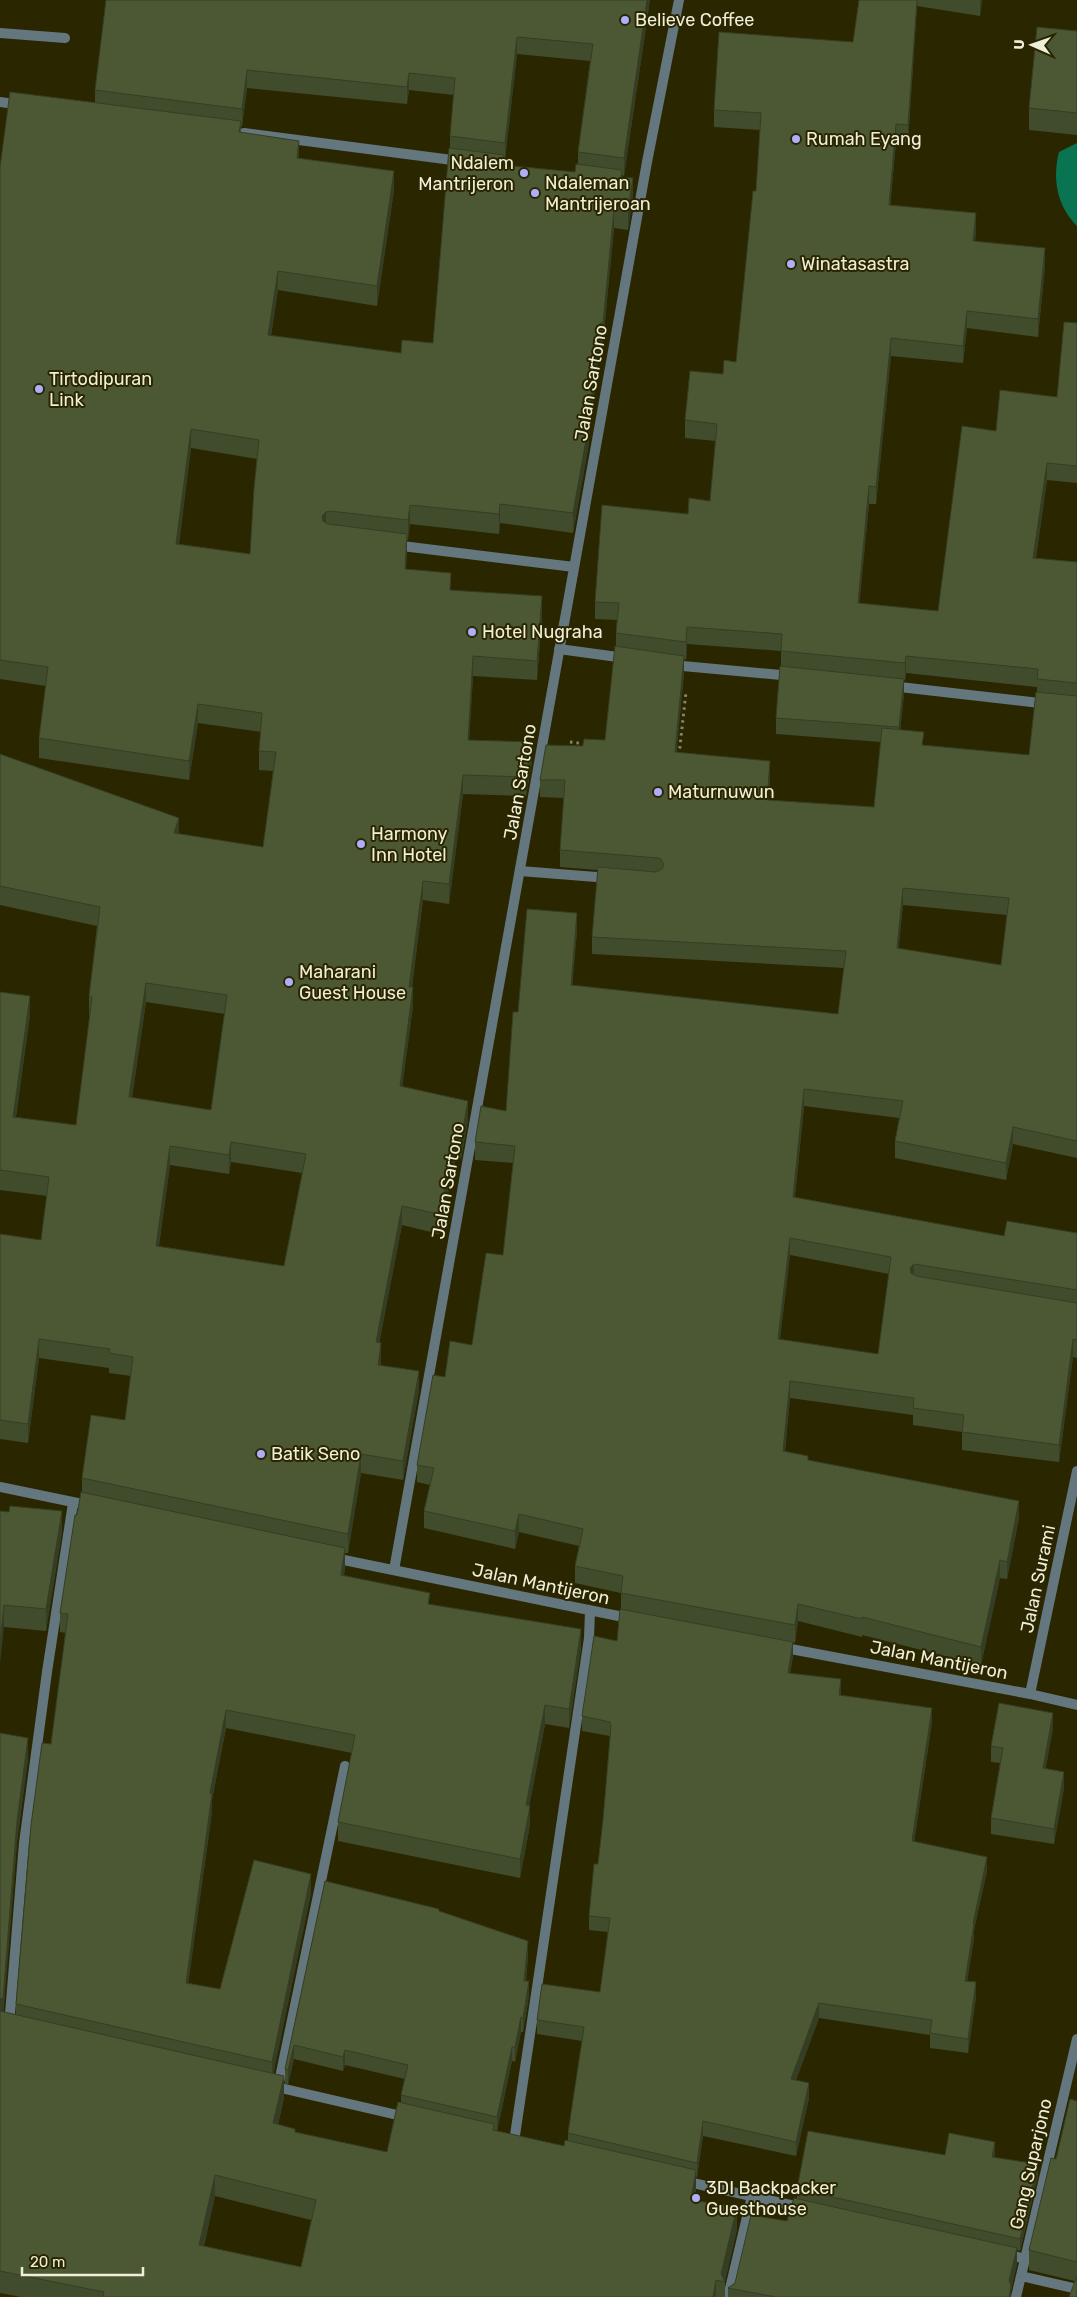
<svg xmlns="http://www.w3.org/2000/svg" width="1077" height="2297" viewBox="0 0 1077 2297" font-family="Rubik,sans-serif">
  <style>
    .water { fill: #097452 }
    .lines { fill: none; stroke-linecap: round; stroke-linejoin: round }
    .path { stroke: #888667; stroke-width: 3; stroke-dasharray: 2.5 4; stroke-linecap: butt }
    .lane { stroke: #64777e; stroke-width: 10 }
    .street { stroke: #64777e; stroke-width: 10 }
    .wall { fill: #414c2d; fill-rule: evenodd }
    .shaded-wall { fill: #353e24 }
    .building { fill: #4c5834; stroke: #353e24; fill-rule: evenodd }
    .poi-dot { fill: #aeaefa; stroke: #2a2600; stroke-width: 2 }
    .labels { text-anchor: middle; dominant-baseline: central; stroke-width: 4; stroke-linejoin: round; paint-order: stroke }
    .poi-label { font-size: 18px; fill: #efeed8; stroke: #2a2600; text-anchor: start }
    .street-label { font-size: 18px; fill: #efeed8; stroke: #2a2600 }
  </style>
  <rect width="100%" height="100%" fill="#2a2600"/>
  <!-- water -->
  <path class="water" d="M1077,143V226C1057,206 1052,179 1059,152Z"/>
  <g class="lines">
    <!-- path -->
    <path class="path" d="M570,742L586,744
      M679,755L686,692"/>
    <!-- lane -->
    <path class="lane" d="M0,33L65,38
      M520,871L609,878"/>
    <!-- street -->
    <path class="street" d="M0,102L21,105
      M244,133L460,161
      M394,545L574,567
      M559,649L625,658
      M672,665L792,676
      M891,686L1048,704
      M0,1487L92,1506
      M334,1558L633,1619
      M394,1570L647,162L679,0
      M780,1647L1030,1694L1077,1705
      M1030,1694L1077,1471
      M9,2026L24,1843L47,1672L73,1503
      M272,2086L406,2117
      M278,2087L345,1766
      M514,2142L589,1638L590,1611
      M684,2181L804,2208
      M1005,2254L1026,2259
      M1021,2276L1077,2289
      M728,2297L752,2196
      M1016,2297L1077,2039"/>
  </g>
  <!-- wall -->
  <path class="wall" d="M650,0L624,176L622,175V177L633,197L628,230L614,228L603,342H600L588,449L573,533L500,523L499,534L410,524L408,540H407L406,569L451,590L542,616L537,680L473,676L469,740L532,761L526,796L463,794L449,904L423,900L412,987L413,1006L402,1087L468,1120L461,1159L456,1158L439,1234L402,1225L379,1342L381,1362V1365L419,1390L403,1480L361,1473L348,1553H345V1567L344,1576L430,1604L581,1648L569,1728L545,1724L529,1806L530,1825L520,1878L338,1841V1822L352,1753L226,1728L212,1800V1812L188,1983L220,1989L311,1893L273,2074L284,2098L278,2125L295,2132L387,2152L401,2103V2095L405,2079L345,2065L343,2071L294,2059L288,2084H285V2069L325,1881L439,1911L528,1956L526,1981L529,1996L523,2032H521L515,2062L512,2061L497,2131L564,2146L568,2140V2133L582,2041L537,2034V2020L600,1992L608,1932L589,1930V1916L598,1864L603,1820L610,1736L582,1731V1716L617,1641L621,1609V1593L575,1583V1566L579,1546L519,1532L515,1549L424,1528V1511L430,1485L417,1482V1465L445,1377L472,1345L503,1255L513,1163L475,1160V1142L506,1111L518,1012L577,931L572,985L838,1014L844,968L592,954V937L598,870L560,867V850L564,798L540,797V780L583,746L605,740L616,647V633L617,620L595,619V602L688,514L710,501L716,441L685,438V420L723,374L736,362L756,191L760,130L714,127V110L853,42L859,0H982L980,16L917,6L908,142H896L890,205L976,231L975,241L1045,266L1038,337L967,328L963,363L891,356L876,504H869L859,603L938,611L996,431L1057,397L1077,323V483L1047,480L1036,558L1077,562V1158L1013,1144L1006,1180L895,1158V1141L899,1118L804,1106L795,1197L1004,1236L1077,1233V1358L1073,1357L1059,1462L962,1450V1432L913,1425V1415L790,1398L785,1451L808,1460L1019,1518L1007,1579L1000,1578L981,1665L862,1635V1637L798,1621L795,1643L793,1642V1656L790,1673L841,1696L932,1722L914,1842L987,1871L974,1930V1938L967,1981L976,1997L968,2053L930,2048V2035L819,2018L796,2080L809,2098L796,2156L703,2136L697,2177H696V2191L694,2200L737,2229L725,2281V2297H21L0,2293V1733L28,1759L17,1842L3,2012L16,2015V2004L66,1633L60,1632V1613L77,1515L82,1493V1478L125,1420L131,1376L109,1373V1368L39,1358L28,1443L0,1439V1234L41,1240L47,1196L0,1190V992L30,1015L16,1117L76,1125L90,1016H89V996L97,926L0,905V754L179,834L263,847L273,771L259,770V751L261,732L198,723L189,780L39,758V738L46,686L0,679V167L95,102V90ZM517,54L590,61L578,152V164L575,172L504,165V160H505ZM247,88L407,104L409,90L454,95L450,136V148L433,343L401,353L271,336L278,290L377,306L394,190L299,158L241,132V126H242ZM191,448L257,459L250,554L179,544ZM687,644L781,651V666L776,718V734L881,742L874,807L768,800L770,778L676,753L684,673V659L686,660ZM906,673L1037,687V692L1029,755L924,745L900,730L904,694V680H905ZM903,905L1007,915L1001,965L898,949ZM146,1002L225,1014L211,1110L132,1098ZM231,1162L302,1173L284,1266L159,1246L170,1165L229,1174ZM790,1255L889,1274L878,1354L780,1339ZM215,2196L311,2220L301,2267L204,2246Z
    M1077,31V135L1029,130V108Z
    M0,1511L62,1532L46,1631L4,1627Z
    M1053,1729L1045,1769L1064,1788L1054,1844L991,1834V1818L1000,1763L991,1762V1746Z
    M1077,2101V2297L1075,2281L1029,2270V2250L1056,2159Z
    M995,2153L994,2157L1038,2175L1020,2251L1017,2250V2264L1011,2290V2297H728V2288L735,2283L787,2221L797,2198V2189L945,2155Z"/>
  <!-- shaded-wall -->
  <path class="shaded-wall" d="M647,0H650L624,176V158Z
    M917,0V6L908,142V125Z
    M980,0H982L980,16Z
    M517,37V54L505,160V143Z
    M247,70V88L242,126V109Z
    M409,73V90L407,104V87Z
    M896,124V142L889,222V205Z
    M299,141V160L297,158Z
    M394,171V190L377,306V286Z
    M633,178V197L628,230V210Z
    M614,209V228L603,342V323Z
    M976,213V231L973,258V241Z
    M1045,248V266L1038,337V319Z
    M278,271V290L268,354V335Z
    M967,311V328L963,363V346Z
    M600,323V342L588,449L573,533V513Z
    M891,338V356L876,504V487Z
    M191,429V448L176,563V544Z
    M1047,463V480L1033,575V558Z
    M869,486V504L858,620V603Z
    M500,504V523L499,534V514Z
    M410,505V524L408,540V520Z
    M326,512V531L322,536V516Z
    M407,534V554L405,588V569Z
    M542,596V616L537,680V661Z
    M687,627V644L686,660V642Z
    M473,656V676L468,759V740Z
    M684,656V673L675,770V752Z
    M906,656V673L905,680V663Z
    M904,679V694L899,743V727Z
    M198,704V723L189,780V761Z
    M532,742V761L526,796V777Z
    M770,761V778L767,817V800Z
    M463,775V794L449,904V884Z
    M179,818V838L174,833Z
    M423,881V900L409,1006V987Z
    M903,888V905L897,966V948Z
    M577,913V931L571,1002V985Z
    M146,983V1002L129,1117V1097Z
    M413,987V1006L400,1105V1086Z
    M30,996V1015L13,1136V1117Z
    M804,1089V1106L793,1214V1197Z
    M468,1101V1120L461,1159V1139Z
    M1013,1127V1144L1006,1180V1163Z
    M456,1139V1158L439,1234V1214Z
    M231,1142V1162L229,1174V1155Z
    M170,1146V1165L156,1265V1246Z
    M402,1206V1225L376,1361V1342Z
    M790,1238V1255L778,1356V1339Z
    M914,1264V1281L910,1285V1268Z
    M39,1339V1358L28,1443V1424Z
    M1073,1339V1357L1059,1462V1445Z
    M381,1343V1362L378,1384V1365Z
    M419,1371V1390L403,1480V1461Z
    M790,1381V1398L783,1468V1451Z
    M361,1454V1473L348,1553V1534Z
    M1019,1501V1518L1007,1579V1562Z
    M62,1511V1532L46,1631V1609Z
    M519,1514V1532L515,1549V1531Z
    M345,1548V1567L341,1594V1575Z
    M1000,1560V1578L981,1665V1647Z
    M798,1604V1621L795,1643V1625Z
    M4,1605V1627L0,1664V1643Z
    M581,1629V1648L569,1728V1709Z
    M793,1642V1656L788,1687V1673Z
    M841,1679V1694L839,1710V1695Z
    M545,1705V1724L526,1824V1805Z
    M932,1708V1722L912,1856V1841Z
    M226,1710V1728L212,1800V1812L186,2001V1983L210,1793Z
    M1053,1713V1729L1043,1784V1768Z
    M28,1738V1759L17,1842L3,2020H0V1999L17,1821Z
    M1064,1772V1788L1054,1844V1829Z
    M530,1806V1825L520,1878V1859Z
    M987,1857V1871L974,1930V1938L965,1996V1981L973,1924Z
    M311,1874V1893L272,2081V2062Z
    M528,1941V1956L524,1995V1981Z
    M529,1981V1996L523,2032V2018Z
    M976,1982V1997L968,2053V2039Z
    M819,2003V2018L791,2093V2079Z
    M521,2017V2032L515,2062V2047Z
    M294,2045V2059L288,2084V2070Z
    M512,2047V2061L497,2132V2117Z
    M345,2050V2065L343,2071V2057Z
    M284,2076V2098L273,2145V2123Z
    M809,2083V2098L796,2156V2142Z
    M703,2121V2136L697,2177V2163Z
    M995,2142V2153L992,2168V2157Z
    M1038,2164V2175L1020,2251V2239Z
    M696,2170V2191L691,2221V2200Z
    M215,2175V2196L199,2266V2245Z
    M737,2207V2229L725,2282L721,2274Z
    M1017,2248V2264L1011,2290V2297H1009V2280Z
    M716,2280V2297H713Z"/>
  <!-- building -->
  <path class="building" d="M106,0H647L624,158L578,152L593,44L517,37L505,143L450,136L455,78L409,73L407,87L247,70L242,109L95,90Z
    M859,0H917L908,125L896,124L889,205L976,213L973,241L1045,248L1038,319L967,311L963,346L891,338L876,487L869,486L858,603L938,611L962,426L996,431L1000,390L1057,397L1064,322L1077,323V466L1047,463L1033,558L1077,562V683L1037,679L1038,669L906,656L905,663L781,651L782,634L687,627L686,642L616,633L619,603L595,602L602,505L688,514L689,498L710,501L717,424L685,420L690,371L723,374L724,360L736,362L753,191H756L761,113L714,110L719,32L853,42Z
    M1037,27L1077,31V113L1029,108Z
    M10,92L241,121L239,132L299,141L297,158L394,171L377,286L278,271L268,335L401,353L402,340L433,343L449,148L504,155L503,165L575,172L576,164L622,170L621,177L633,178L628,210L614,209L603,323H600L588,429L573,513L500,504L499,514L410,505L408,520L330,511L326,512L322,516L323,521L328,524L407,534L405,569L451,573L450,590L542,596L537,661L473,656L468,740L532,742L526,777L463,775L449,884L423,881L409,987H413L400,1086L468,1101L461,1139H456L439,1214L402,1206L376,1342L381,1343L378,1365L419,1371L403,1461L361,1454L348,1534L82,1478L91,1415L125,1420L133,1357L109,1353L110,1349L39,1339L28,1424L0,1420V1234L41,1240L49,1177L0,1170V992L30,996L13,1117L76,1125L92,997L89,996L100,907L0,886V754L179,818L174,833L263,847L276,752L259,751L262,713L198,704L189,761L39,738L48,667L0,660V167ZM191,429L259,440L254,488L250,554L176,544ZM146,983L227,995L211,1110L129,1097ZM231,1142L306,1154L284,1266L156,1246L170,1146L229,1155Z
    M615,646L684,656L675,752L770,761L767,800L874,807L882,728L924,732L922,745L1029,755L1036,692L1077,696V1141L1013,1127L1006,1163L895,1141L903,1101L804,1089L793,1197L1004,1236L1007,1221L1077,1233V1290L914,1264L910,1268L911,1273L916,1276L1077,1303V1340L1073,1339L1059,1445L962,1432L964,1415L913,1408L914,1398L790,1381L783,1451L808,1456V1460L1019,1501L1007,1562L1000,1560L981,1647L862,1617V1619L798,1604L795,1625L621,1593L623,1576L575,1566L583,1529L519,1514L515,1531L424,1511L434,1468L417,1465L433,1375L445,1377L450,1341L472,1345L486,1253L503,1255L515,1146L475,1142L481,1106L506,1111L513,1012H518L527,909L577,913L571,985L838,1014L846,951L592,937L598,867L656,872L662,869L664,865L661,859L658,858L560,850L565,780H540L546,745L583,746L584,739L605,740ZM903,888L1009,898L1001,965L897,948ZM790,1238L891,1257L878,1354L778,1339Z
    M780,666L904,679L899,727L776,718Z
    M81,1492L345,1548L341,1575L430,1593L428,1604L581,1629L569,1709L545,1705L526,1805L530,1806L520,1859L338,1822L355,1735L226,1710L210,1793L212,1794L186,1983L220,1989L254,1860L311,1874L272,2062L16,2004L31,1825L42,1743L51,1744L68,1614L60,1613L75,1515H77Z
    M10,1506L62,1511L46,1609L4,1605L0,1643V1511L9,1512Z
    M620,1609L793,1642L788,1673L841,1679L839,1695L932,1708L912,1841L987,1857L973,1924H974L965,1981L976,1982L968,2039L930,2033L932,2020L819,2003L791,2079L809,2083L796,2142L703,2121L697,2163L568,2133L584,2027L537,2020L542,1984L600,1992L610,1918L589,1916L594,1864H598L603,1820L611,1726L610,1722L582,1716L594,1636L617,1641Z
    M999,1703L1053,1713L1043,1768L1064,1772L1054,1829L991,1818L1003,1748L991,1746Z
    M0,1733L28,1738L17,1821L3,1998L0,1999Z
    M325,1881L439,1909V1911L528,1941L524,1981H529L523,2018L521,2017L515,2047H512L497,2117L401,2095L408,2065L345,2050L343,2057L294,2045L288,2070L285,2069Z
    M0,2011L284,2076L273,2123L295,2129V2132L387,2152L398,2102L494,2124L493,2130L564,2146L565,2140L696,2170L691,2200L737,2207L721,2274L725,2282L716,2280L713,2297H103L104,2292L0,2271ZM215,2175L316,2200L301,2267L199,2245Z
    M1070,2099L1077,2101V2262L1029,2250L1051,2158L1056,2159Z
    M808,2131L945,2155L949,2133L995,2142L992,2157L1038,2164L1020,2239L797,2189Z
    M794,2198L1017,2248L1009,2280L1011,2286L1009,2297H776L728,2288L735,2283L751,2215L787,2221Z
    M1077,2276V2297H1069Z"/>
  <!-- markers -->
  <g class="poi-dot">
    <circle cx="625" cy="20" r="5"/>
    <circle cx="796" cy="139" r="5"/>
    <circle cx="524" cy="173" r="5"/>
    <circle cx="535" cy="193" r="5"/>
    <circle cx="791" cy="264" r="5"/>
    <circle cx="39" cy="389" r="5"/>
    <circle cx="472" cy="632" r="5"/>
    <circle cx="658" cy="792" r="5"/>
    <circle cx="361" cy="844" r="5"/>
    <circle cx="289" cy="982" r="5"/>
    <circle cx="261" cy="1454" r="5"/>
    <circle cx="696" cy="2198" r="5"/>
  </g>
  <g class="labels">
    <!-- poi labels -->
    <g class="poi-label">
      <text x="635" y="20">Believe Coffee</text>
      <text x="806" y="139">Rumah Eyang</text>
      <text x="514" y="163" text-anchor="end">Ndalem<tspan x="514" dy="21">Mantrijeron</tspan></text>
      <text x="545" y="183">Ndaleman<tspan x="545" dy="21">Mantrijeroan</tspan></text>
      <text x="801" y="264">Winatasastra</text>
      <text x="49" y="379">Tirtodipuran<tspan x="49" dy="21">Link</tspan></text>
      <text x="482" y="632">Hotel Nugraha</text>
      <text x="668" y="792">Maturnuwun</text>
      <text x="371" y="834">Harmony<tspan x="371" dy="21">Inn Hotel</tspan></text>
      <text x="299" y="972">Maharani<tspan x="299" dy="21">Guest House</tspan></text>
      <text x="271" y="1454">Batik Seno</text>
      <text x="706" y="2188">3DI Backpacker<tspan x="706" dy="21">Guesthouse</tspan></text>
    </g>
    <!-- street labels -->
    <g class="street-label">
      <text transform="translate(591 383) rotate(-80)">Jalan Sartono</text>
      <text transform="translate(520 782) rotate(-80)">Jalan Sartono</text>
      <text transform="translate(448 1181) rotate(-80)">Jalan Sartono</text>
      <text transform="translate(1038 1579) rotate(-78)">Jalan Surami</text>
      <text transform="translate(541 1584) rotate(12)">Jalan Mantijeron</text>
      <text transform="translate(939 1660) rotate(11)">Jalan Mantijeron</text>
      <text transform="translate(1031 2164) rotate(-77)">Gang Suparjono</text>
    </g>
  </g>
  <!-- north arrow -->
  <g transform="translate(1032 45) rotate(272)" stroke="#2a2600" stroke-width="4" paint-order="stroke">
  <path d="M0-4L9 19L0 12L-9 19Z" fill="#efeed8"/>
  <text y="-8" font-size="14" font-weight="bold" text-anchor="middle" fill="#efeed8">U</text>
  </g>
  <!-- scale -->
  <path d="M22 2267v8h121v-8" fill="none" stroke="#efeed8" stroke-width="2.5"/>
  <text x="30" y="2267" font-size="15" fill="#efeed8" stroke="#2a2600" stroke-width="4" paint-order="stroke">20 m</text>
</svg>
